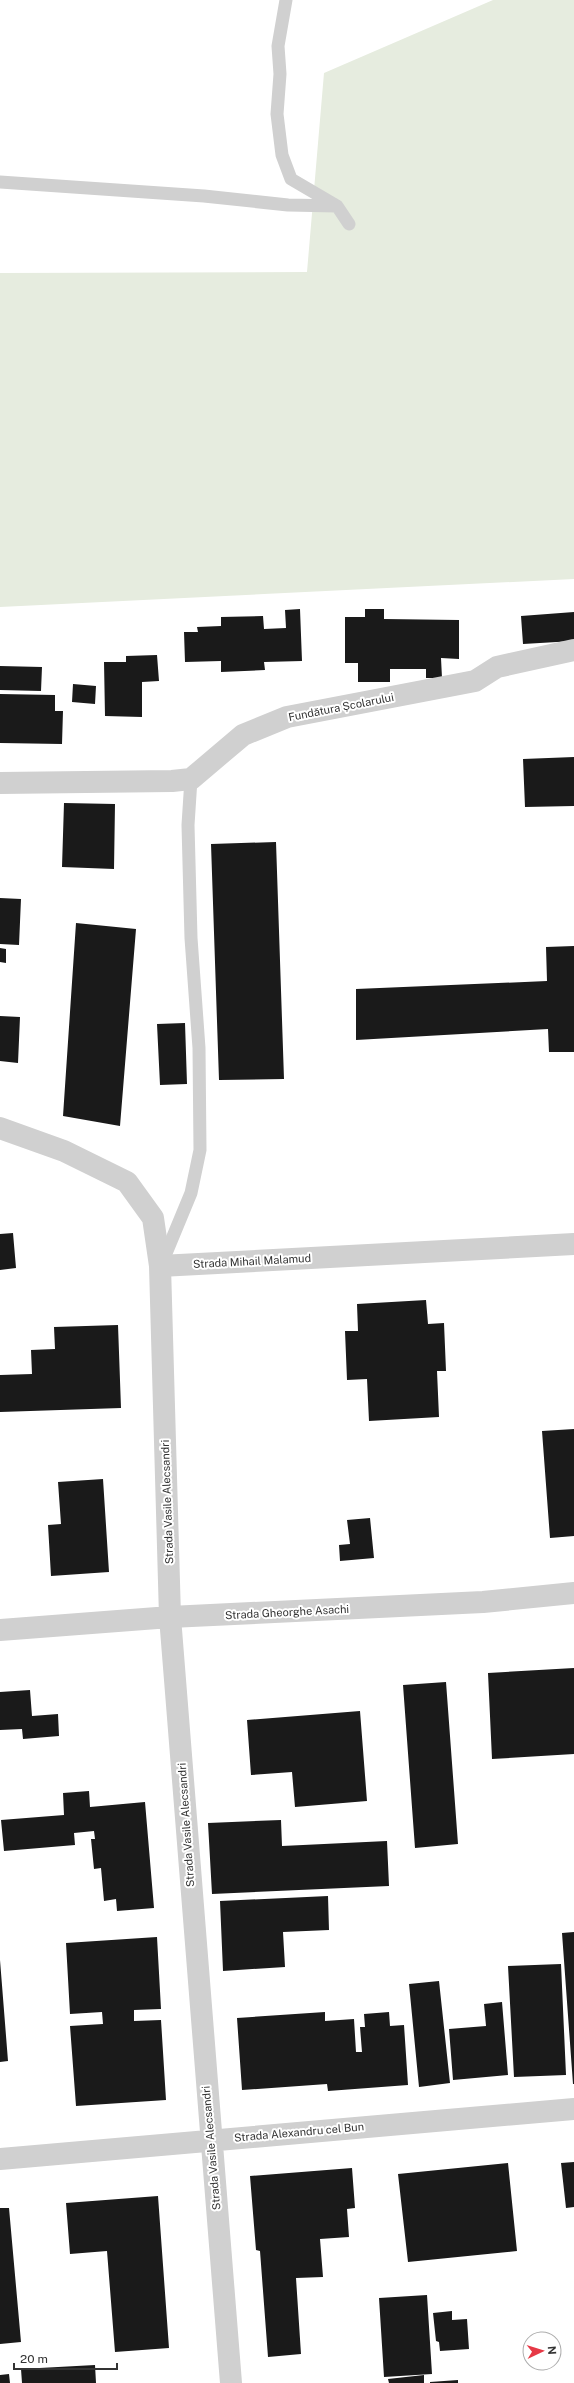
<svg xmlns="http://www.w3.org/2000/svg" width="574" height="2383" viewBox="0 0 574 2383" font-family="'Public Sans',sans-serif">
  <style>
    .green { fill: #e6ecdf }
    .building { fill: #1a1a1a }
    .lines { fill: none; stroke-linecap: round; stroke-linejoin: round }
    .service { stroke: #d0d0d0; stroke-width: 13 }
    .minor { stroke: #d0d0d0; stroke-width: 22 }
    .labels { text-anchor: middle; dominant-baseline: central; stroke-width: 4; stroke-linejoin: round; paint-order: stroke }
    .street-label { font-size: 11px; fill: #333; stroke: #fff }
  </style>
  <rect width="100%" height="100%" fill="#fff"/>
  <!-- green -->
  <path class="green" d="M493,0H574V579L0,607V273L307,272L324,73Z"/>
  <!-- building -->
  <path class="building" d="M300,609L302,661L264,662L265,670L221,672V661L185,662L184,632H198L197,627L221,626V617L263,616L264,629L286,628L285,610Z
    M365,609H384V619L459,620V659L441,658L442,678H426V669H390V682H358V663H345V617H365Z
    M574,612V641L523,644L521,616Z
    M157,655L159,681L142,682V717L105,716L104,662H126V656Z
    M0,666L42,667L41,691L0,690Z
    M73,684L96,686L95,704L72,702Z
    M0,694L55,695V711H63L62,744L0,743Z
    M574,757V806L525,807L523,759Z
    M64,803L115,804L114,869L62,867Z
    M276,842L284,1079L219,1080L211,844Z
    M0,898L21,899L19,945L0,944Z
    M76,923L136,929L120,1126L63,1116Z
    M574,946V1052H549L548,1029L356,1040V989L547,981L546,947Z
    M0,948L6,949V963L0,962Z
    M0,1016L20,1017L18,1063L0,1061Z
    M185,1023L187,1084L160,1085L157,1024Z
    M13,1233L16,1268L0,1270V1234Z
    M426,1300L428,1324L444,1323L446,1371H437L439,1417L369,1421L367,1379L347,1380L345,1331H358L357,1304Z
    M118,1325L121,1408L0,1412V1375L32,1374L31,1350L55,1349L54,1327Z
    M574,1429V1536L550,1538L542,1431Z
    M103,1479L109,1572L51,1576L48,1525L61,1524L58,1482Z
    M370,1518L374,1558L340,1561L339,1545L350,1544L347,1520Z
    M574,1668V1754L492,1759L488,1673Z
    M446,1682L458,1844L415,1848L403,1685Z
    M30,1690L32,1716L58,1714L59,1736L23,1739L22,1729L0,1730V1692Z
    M360,1711L367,1801L295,1807L292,1772L251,1775L247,1720Z
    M89,1791L90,1807L145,1802L154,1908L117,1911L116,1899L104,1901L101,1868L94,1869L91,1839H95L94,1831L74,1833L75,1845L4,1851L1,1820L64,1815L63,1793Z
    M281,1820L282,1846L387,1841L389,1886L212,1894L208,1823Z
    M328,1896L329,1930L283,1932L285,1967L223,1971L220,1901Z
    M574,1932V2084H573L562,1933Z
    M157,1937L161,2009L134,2010V2021L161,2020L166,2100L76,2106L70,2026L103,2024L102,2012L70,2014L66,1943Z
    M0,1960L8,2061L0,2062Z
    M561,1964L566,2075L514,2077L508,1966Z
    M439,1981L450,2083L419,2087L409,1984Z
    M502,2002L508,2075L453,2080L449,2029L486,2026L484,2004Z
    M325,2012V2021L354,2019L356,2052H362L360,2027H365L364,2014L389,2012L390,2026L404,2025L408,2085L328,2091L327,2084L242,2090L237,2018Z
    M574,2162V2207L566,2208L561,2163Z
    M508,2163L517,2251L408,2262L398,2174Z
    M352,2168L355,2208L347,2209L349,2237L320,2239L323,2277L296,2278L301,2354L268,2357L260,2251L256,2250L250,2176Z
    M158,2196L169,2348L115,2352L107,2251L70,2254L66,2203Z
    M0,2208H9L21,2342L0,2344Z
    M427,2295L432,2374L384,2377L379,2298Z
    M452,2311V2320L467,2319L469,2349L440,2351L439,2342L436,2341L433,2313Z
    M95,2365L96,2383H22L21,2369Z
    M9,2374L10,2383H0V2375Z
    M424,2375V2383H389L388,2379Z
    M458,2380V2383H430V2382Z"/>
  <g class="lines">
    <!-- service -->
    <path class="service" d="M286,0L278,46L280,74L277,114L282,155L291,179L337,206L349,224
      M0,182L204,196L288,205L337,206
      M162,1263L191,1193L200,1150L199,1048L191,938L188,825L191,779"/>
    <!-- minor -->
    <path class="minor" d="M0,783L172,781L191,779L243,735L287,717L475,681L497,667L574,650
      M0,1128L64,1151L127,1182L153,1218L160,1266L574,1244
      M160,1266L170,1617L231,2383
      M0,1630L170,1617L483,1602L574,1593
      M0,2159L574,2109"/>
  </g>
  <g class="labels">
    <!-- street labels -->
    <g class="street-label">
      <text transform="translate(341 707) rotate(-11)">Fundătura Școlarului</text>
      <text transform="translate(252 1261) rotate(-3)">Strada Mihail Malamud</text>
      <text transform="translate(167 1502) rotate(-92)">Strada Vasile Alecsandri</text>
      <text transform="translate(287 1612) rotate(-3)">Strada Gheorghe Asachi</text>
      <text transform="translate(186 1825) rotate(-94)">Strada Vasile Alecsandri</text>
      <text transform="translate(299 2132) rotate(-5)">Strada Alexandru cel Bun</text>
      <text transform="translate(211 2148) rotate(-95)">Strada Vasile Alecsandri</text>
    </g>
  </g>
  <!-- north arrow -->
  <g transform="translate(542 2351) rotate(86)"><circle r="19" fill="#ffffff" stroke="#adadad"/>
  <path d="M0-3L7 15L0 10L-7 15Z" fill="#e63946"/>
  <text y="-6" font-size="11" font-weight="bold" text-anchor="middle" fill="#333333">N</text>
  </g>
  <!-- scale -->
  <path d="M14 2363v6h103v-6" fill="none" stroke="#333333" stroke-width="2"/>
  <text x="20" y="2363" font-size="12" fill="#333333" stroke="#ffffff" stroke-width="3" paint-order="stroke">20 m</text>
</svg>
